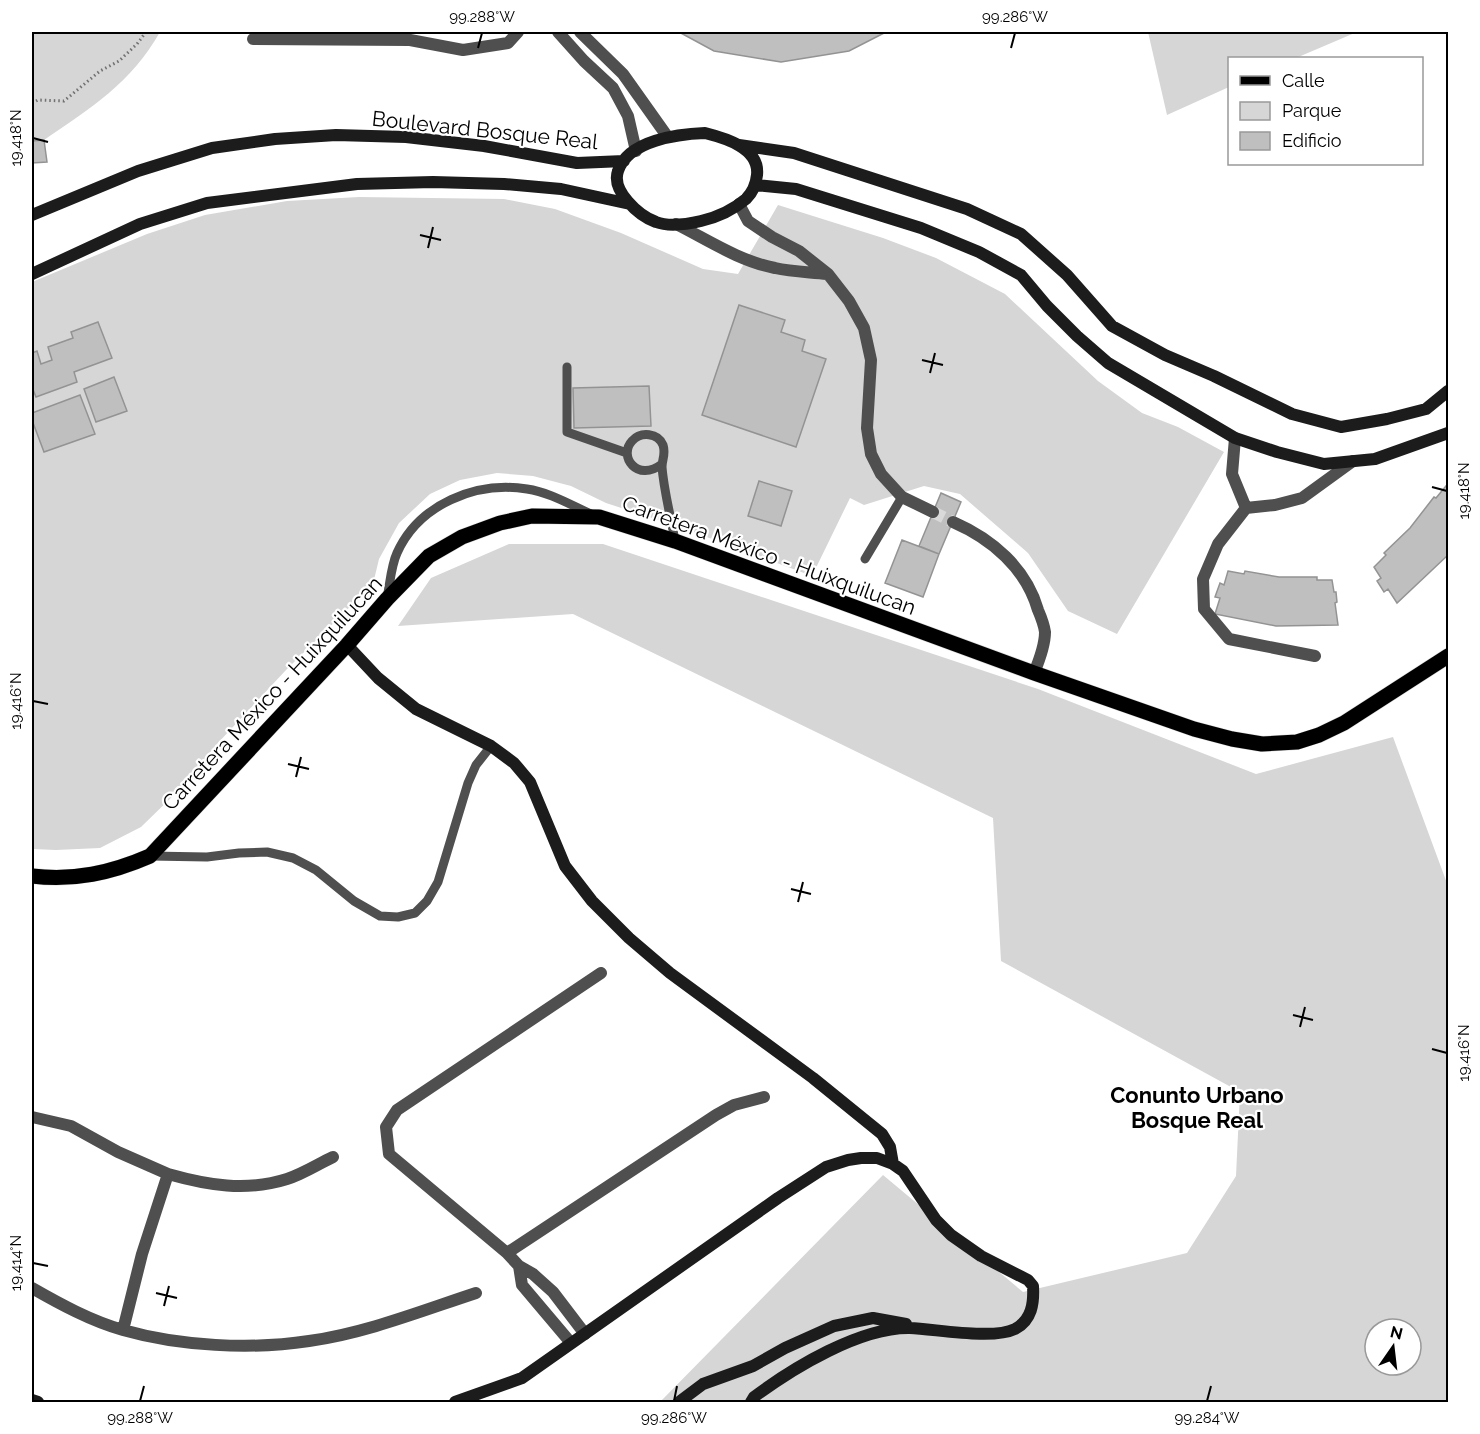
<svg xmlns="http://www.w3.org/2000/svg" width="1480" height="1434" viewBox="0 0 1480 1434" font-family="Raleway,sans-serif">
  <style>
    .green { fill: #d6d6d6; fill-rule: evenodd }
    .building { fill: #bfbfbf; stroke: #939393; stroke-width: 1.5 }
    .lines { fill: none; stroke-linecap: round; stroke-linejoin: round }
    .street-tunnel { stroke: #d9d9d9; stroke-width: 12; stroke-dasharray: 12 6; stroke-linecap: butt }
    .primary-casing { stroke: #dbdbdb; stroke-width: 16 }
    .path { stroke: #717171; stroke-width: 3; stroke-dasharray: 1.5 3; stroke-linecap: butt }
    .lane { stroke: #4f4f4f; stroke-width: 9 }
    .street { stroke: #4f4f4f; stroke-width: 12 }
    .secondary { stroke: #1c1c1c; stroke-width: 12 }
    .primary { stroke: #000; stroke-width: 15 }
    .ticks { fill: none; stroke: #000; stroke-width: 2 }
    .labels { text-anchor: middle; dominant-baseline: central; stroke-width: 4.5; stroke-linejoin: round; paint-order: stroke }
    .street-label { font-size: 21px; fill: #000; stroke: #fff }
    .neighbourhood-label { font-size: 22px; font-weight: bold; fill: #000; stroke: #fff }
    .neatline { fill: none; stroke: #000; stroke-width: 2 }
    .ticks-label { font-size: 15px; text-anchor: middle; fill: #000 }
  </style>
  <rect width="100%" height="100%" fill="#fff"/>
  <!-- green -->
  <path class="green" d="M32,32H160C131,83 91,108 44,140L32,141Z
    M1148,32H1357L1296,58H1230L1229,87L1167,115Z
    M359,197L504,199L555,209L621,233L703,269L738,274L778,205L883,238L936,258L1005,294L1098,381L1142,413L1178,427L1224,452L1117,634L1068,611L1028,553L960,494L924,486L864,505L850,498L812,576L677,526L606,503L571,486L533,476L497,473L460,480L430,494L399,523L379,559L373,584L286,670L217,744L178,791L141,827L100,848L56,850L32,849V282L147,234L205,215L287,201Z
    M509,544H603L1038,689L1256,774L1393,737L1448,886V1402H660L883,1175L1023,1292L1187,1253L1236,1176L1240,1092L1001,961L993,818L573,614L398,626L431,578ZM1375,1329H1411V1365H1375Z"/>
  <!-- building -->
  <path class="building" d="M679,32H886L849,51L781,62L714,51Z
    M44,140L47,162L32,163V141Z
    M739,305L785,320L781,332L805,340L802,351L826,359L796,447L702,415Z
    M98,322L112,358L74,372L77,382L36,397L32,387V353L37,351L41,364L52,360L48,347L73,338L71,332Z
    M114,377L127,411L96,422L84,389Z
    M649,386L651,426L574,428L573,388Z
    M80,395L95,434L44,452L32,420V413Z
    M759,481L792,491L781,526L748,516Z
    M1446,486L1448,487V555L1397,603L1388,589L1384,592L1377,581L1381,578L1374,567L1386,555L1384,553L1410,528L1434,497L1436,498Z
    M941,493L961,502L939,554L919,546Z
    M902,540L939,554L923,597L885,583Z
    M1228,571L1244,574L1245,571L1279,577H1317V580H1332L1334,592H1336L1337,602L1335,603L1338,625L1276,626L1215,614L1220,598L1215,597L1220,583L1224,585Z"/>
  <g class="lines">
    <!-- street-tunnel -->
    <path class="street-tunnel" d="M933,512L953,522"/>
    <!-- primary casing -->
    <g class="primary-casing">
      <path id="primary" d="M32,876C74,881 111,873 150,856L347,645L387,599L429,556L462,537L500,523L532,516L599,517L675,541L1034,673L1194,729L1232,739L1262,744L1297,742L1319,735L1344,723L1448,656"/>
    </g>
    <!-- path -->
    <path class="path" d="M32,103L38,100L64,101L100,71L119,61L137,44L146,32"/>
    <!-- lane -->
    <path class="lane" d="M567,367V432L627,453
      M662,464C637,483 618,456 632,441C641,431 658,433 663,445C666,454 662,459 662,467C664,492 671,517 675,541
      M865,559L902,497
      M387,598C390,584 391,566 397,553C419,504 476,481 527,489C549,492 571,505 591,514
      M150,856L207,857L239,853L267,852L293,858L316,870L354,901L380,916L398,917L415,913L427,901L438,882L468,783L476,765L491,746"/>
    <!-- street -->
    <path class="street" d="M558,32L584,61L613,88L628,116L636,151
      M580,32L623,74L667,136
      M253,39L410,40L463,50L508,43L518,32
      M739,204L748,221L772,237L799,251L828,274L849,301L864,328L871,360L867,428L871,454L881,474L902,497L933,512
      M676,224C708,240 739,261 775,268C792,272 810,272 827,274
      M1235,438L1232,474L1246,508
      M953,522C992,539 1026,568 1038,610C1041,617 1044,625 1045,632C1045,646 1039,661 1034,673
      M1315,656L1229,639L1204,609L1203,579L1218,544L1246,508L1275,505L1302,498L1353,461
      M32,1117L71,1126L118,1152L168,1174
      M507,1253L716,1115L734,1105L764,1097
      M519,1266L522,1285L571,1343
      M32,1288C60,1304 91,1321 123,1330C179,1346 251,1350 309,1341C366,1333 421,1311 476,1293
      M123,1330L142,1254L168,1174C207,1185 246,1192 287,1179C303,1174 318,1164 333,1157
      M585,1334L553,1292L533,1274L519,1266L507,1253L389,1154L386,1127L397,1110L601,973"/>
    <!-- secondary -->
    <path class="secondary" d="M705,133C725,138 760,148 757,175C756,185 753,192 746,199C733,210 718,217 701,221C688,224 669,227 656,222C639,216 611,191 618,171C628,140 679,134 705,133Z
      M739,145L794,153L967,209L1021,234L1067,275L1112,326L1165,355L1214,376L1292,414L1341,427L1387,419L1426,409L1448,391
      M756,185L796,189L921,228L979,252L1021,275L1047,306L1077,336L1108,363L1235,438L1277,452L1324,464L1375,459L1448,433
      M32,215L138,171L212,148L275,139L336,135L406,137L484,146L577,163L624,161
      M32,274L140,224L207,203L357,184L433,182L504,184L561,189L630,204
      M347,645L378,678L416,709L491,746L514,763L530,782L565,866L592,901L629,938L670,973L813,1078L882,1134L890,1147L893,1164
      M32,1400L38,1402
      M455,1402L522,1378L778,1198L826,1167L848,1160L861,1158H877L893,1164L903,1171L936,1220L951,1235L981,1256L1028,1280L1033,1286C1034,1303 1032,1320 1015,1329C993,1340 936,1329 910,1328C860,1327 793,1368 754,1397L751,1402
      M679,1402L703,1384L753,1366L785,1348L834,1326L873,1318L906,1324"/>
    <!-- primary -->
    <use href="#primary" class="primary"/>
  </g>
  <!-- ticks -->
  <path class="ticks" d="M478,48L482,33M1011,48L1015,33M33,138L48,142M420,235L441,240M428,248L433,227M922,360L943,365M930,373L935,353M1432,487L1447,491M33,701L48,704M288,764L309,769M296,777L301,757M791,889L811,894M798,902L803,882M1293,1015L1313,1020M1300,1027L1305,1007M1432,1049L1447,1053M33,1263L48,1266M156,1293L177,1298M164,1306L169,1286M140,1401L144,1386M674,1401L677,1386M1207,1401L1211,1386"/>
  <g class="labels">
    <!-- street labels -->
    <g class="street-label">
      <text transform="translate(485 130) rotate(6)">Boulevard Bosque Real</text>
      <text transform="translate(769 555) rotate(20)">Carretera México - Huixquilucan</text>
      <text transform="translate(272 693) rotate(-47)">Carretera México - Huixquilucan</text>
    </g>
    <!-- neighbourhood labels -->
    <g class="neighbourhood-label">
      <text x="1197" y="1095">Conunto Urbano<tspan x="1197" dy="25">Bosque Real</tspan></text>
    </g>
  </g>
  <!-- border -->
  <rect width="1480" height="1434" fill="none" stroke="#ffffff" stroke-width="66"/>
  <!-- legend -->
  <rect x="1228" y="57" width="195" height="108" fill="#ffffff" stroke="#999999" stroke-width="1.5"/>
  <rect x="1240" y="76" width="30" height="9" fill="#000000" stroke="#999999" stroke-width="1.5"/>
  <text x="1282" y="87" font-size="18" fill="#000000">Calle</text>
  <rect x="1240" y="102" width="30" height="18" fill="#d6d6d6" stroke="#999999" stroke-width="1.5"/>
  <text x="1282" y="117" font-size="18" fill="#000000">Parque</text>
  <rect x="1240" y="132" width="30" height="18" fill="#bfbfbf" stroke="#999999" stroke-width="1.5"/>
  <text x="1282" y="147" font-size="18" fill="#000000">Edificio</text>
  <!-- north arrow -->
  <g transform="translate(1393 1347) rotate(14)"><circle r="28" fill="#ffffff" stroke="#999999" stroke-width="1.5"/>
  <path d="M0-4.5L10 22L0 15L-10 22Z" fill="#000000"/>
  <text y="-9" font-size="16" font-weight="bold" text-anchor="middle" fill="#000000">N</text>
  </g>
  <rect x="33" y="33" width="1414" height="1368" class="neatline"/>
  <g class="ticks-label">
    <text x="482" y="22">99.288°W</text>
    <text x="1015" y="22">99.286°W</text>
    <text transform="translate(16 138) rotate(-90)" y="5">19.418°N</text>
    <text transform="translate(1464 491) rotate(-90)" y="5">19.418°N</text>
    <text transform="translate(16 701) rotate(-90)" y="5">19.416°N</text>
    <text transform="translate(1464 1053) rotate(-90)" y="5">19.416°N</text>
    <text transform="translate(16 1263) rotate(-90)" y="5">19.414°N</text>
    <text x="140" y="1423">99.288°W</text>
    <text x="674" y="1423">99.286°W</text>
    <text x="1207" y="1423">99.284°W</text>
  </g>
</svg>
